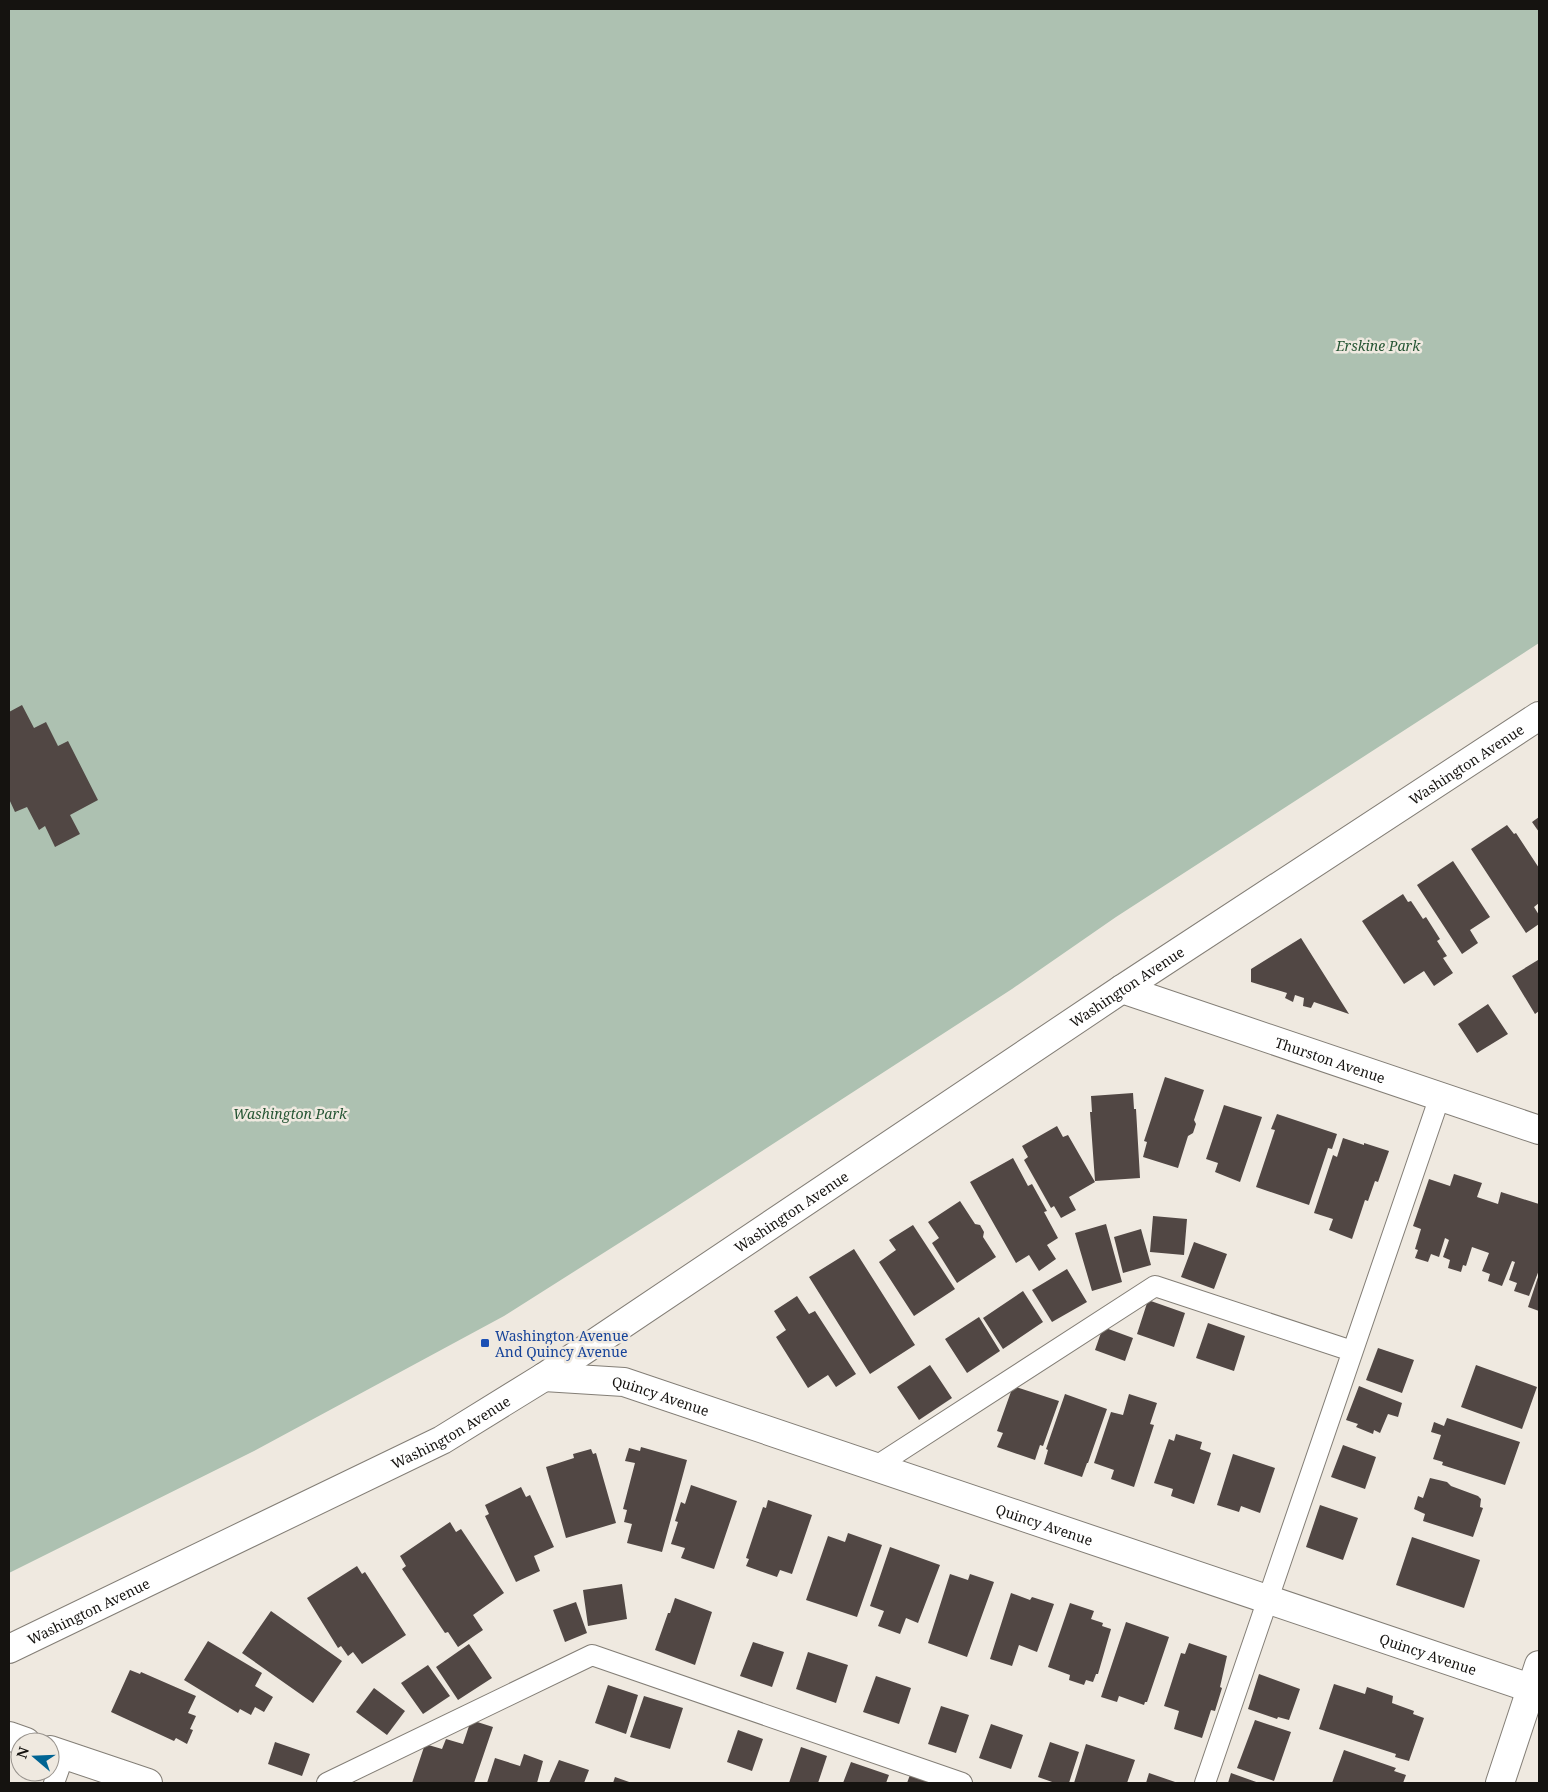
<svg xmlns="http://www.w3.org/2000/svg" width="1548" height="1792" viewBox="0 0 1548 1792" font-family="'Noto Serif',serif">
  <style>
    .green { fill: #adc1b1 }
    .building { fill: #514744 }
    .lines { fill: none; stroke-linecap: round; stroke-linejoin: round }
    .lane-casing { stroke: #837e76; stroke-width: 22 }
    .street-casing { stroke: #837e76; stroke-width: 30 }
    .primary-casing { stroke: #837e76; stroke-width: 30 }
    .lane { stroke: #fff; stroke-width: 20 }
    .street { stroke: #fff; stroke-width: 28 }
    .primary { stroke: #fff; stroke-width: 28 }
    .transit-dot { fill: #1a4fb4; stroke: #efe9e0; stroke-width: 2 }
    .labels { text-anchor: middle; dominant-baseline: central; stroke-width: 5; stroke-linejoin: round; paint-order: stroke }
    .park-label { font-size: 14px; font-style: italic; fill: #255533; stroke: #efe9e0 }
    .street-label { font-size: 14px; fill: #151310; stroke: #efe9e0 }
    .transit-label { font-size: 14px; fill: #164399; stroke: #efe9e0; text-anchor: start }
  </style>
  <rect width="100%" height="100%" fill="#efe9e0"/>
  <!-- green -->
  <path class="green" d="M9,9H1539V643L1116,917L1012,989L665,1214L504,1316L254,1451L9,1573Z"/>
  <!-- building -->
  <path class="building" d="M22,705L34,728L46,722L58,746L68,741L98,800L70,815L80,834L55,847L45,826L39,830L27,807L15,812L9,799V712Z
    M1539,817V832L1532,822Z
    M1507,825L1514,834L1516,833L1539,868V903L1534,907L1539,915V924L1526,933L1471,849Z
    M1453,861L1490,917L1470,930L1478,943L1462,954L1417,885Z
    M1403,894L1408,902L1411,901L1423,919L1426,917L1440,939L1437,941L1447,956L1443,958L1453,973L1434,986L1424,971L1404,984L1362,921Z
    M1301,938L1349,1014L1314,1002L1311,1008L1303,1006L1304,998L1295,995L1293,1002L1285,998L1287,993L1251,982V969Z
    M1538,960L1539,1011L1535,1014L1512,976Z
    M1488,1004L1508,1034L1477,1053L1458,1024Z
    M1165,1077L1204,1090L1194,1120L1196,1124L1193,1133L1188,1136L1178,1168L1143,1157L1147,1142L1144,1141Z
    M1133,1093L1134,1109H1136L1140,1178L1095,1181L1090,1112H1092L1091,1096Z
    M1224,1105L1262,1117L1240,1182L1215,1172L1218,1163L1206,1159Z
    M1277,1114L1337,1134L1332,1149L1328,1148L1309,1205L1256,1187L1275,1130L1271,1129Z
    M1057,1126L1063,1137L1068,1135L1095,1182L1069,1197L1076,1210L1061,1218L1054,1206L1051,1208L1024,1160L1028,1157L1022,1146Z
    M1343,1138L1364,1145V1143L1389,1151L1378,1182L1375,1181L1368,1201L1365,1200L1352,1239L1329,1230L1333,1219L1314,1213L1333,1155L1337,1157Z
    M1013,1158L1028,1186L1032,1184L1047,1211L1044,1212L1058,1238L1047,1245L1056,1259L1039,1271L1029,1255L1016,1263L970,1182Z
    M1454,1174L1482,1183L1477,1197L1498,1204L1501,1192L1539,1204V1270L1529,1296L1514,1291L1517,1283L1509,1280L1515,1262L1512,1261L1502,1286L1488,1281L1490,1274L1482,1271L1489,1253L1472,1247L1466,1266L1463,1265L1461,1272L1448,1268L1450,1260L1443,1257L1449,1240L1445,1238L1439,1257L1431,1254L1428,1262L1415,1258L1418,1250L1415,1249L1421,1229L1413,1226L1429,1179L1450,1186Z
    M960,1201L975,1224L980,1225L984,1232L983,1237L996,1257L957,1283L932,1243L939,1238L928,1222Z
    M1153,1216L1187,1219L1184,1255L1150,1252Z
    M1106,1224L1122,1282L1092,1291L1075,1233Z
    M913,1225L955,1289L914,1316L879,1262L896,1250L889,1240Z
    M1141,1229L1151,1265L1123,1273L1114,1237Z
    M1194,1242L1227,1254L1214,1289L1181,1277Z
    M854,1249L915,1345L870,1374L809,1277Z
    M1067,1269L1087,1302L1052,1322L1032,1290Z
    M1539,1274V1311L1528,1307Z
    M1023,1291L1043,1322L1003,1349L983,1318Z
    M797,1296L809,1314L815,1311L856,1374L836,1387L828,1375L808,1388L776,1337L786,1330L774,1311Z
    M1148,1300L1185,1313L1174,1347L1137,1334Z
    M979,1317L1000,1351L967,1373L945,1339Z
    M1208,1323L1245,1336L1234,1371L1196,1358Z
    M1103,1327L1133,1338L1125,1361L1095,1350Z
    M1378,1348L1414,1360L1402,1393L1366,1380Z
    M930,1365L952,1398L919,1420L897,1387Z
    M1476,1365L1537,1387L1522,1429L1461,1407Z
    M1013,1386L1059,1401L1043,1446L1040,1445L1035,1460L997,1447L1003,1433L997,1431Z
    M1359,1386L1402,1403L1398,1417L1388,1414L1380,1433L1374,1430L1373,1434L1356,1427L1358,1424L1346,1420Z
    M1065,1394L1107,1409L1088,1463H1087L1082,1477L1044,1464L1048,1450L1046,1449Z
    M1129,1394L1157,1403L1150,1424L1154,1425L1134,1487L1111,1479L1114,1470L1094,1463L1111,1412L1123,1415Z
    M1447,1418L1520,1442L1505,1485L1442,1465L1443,1462L1433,1459L1441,1435L1431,1432L1434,1422L1444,1426Z
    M1176,1434L1202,1442L1200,1449L1211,1453L1194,1504L1171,1496L1173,1489L1154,1483L1169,1439L1174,1441Z
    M1343,1445L1376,1457L1365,1489L1331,1477Z
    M641,1447L687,1460L662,1552L627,1543L632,1524L624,1522L627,1510L623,1509L635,1463L625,1461L629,1448L640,1451Z
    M591,1449L593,1454L596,1453L616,1523L566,1538L546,1467L574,1458L573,1454Z
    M1233,1454L1275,1468L1260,1513L1241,1506L1239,1512L1217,1505Z
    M1430,1478L1447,1482L1451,1486L1478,1496L1481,1499L1480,1507L1483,1508L1473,1537L1423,1521L1425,1514L1414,1509L1418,1496L1423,1498Z
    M691,1485L737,1501L714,1569L681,1558L685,1548L671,1544L678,1522L675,1521L681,1502L685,1504Z
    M521,1487L526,1497L530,1495L554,1547L534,1556L540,1571L516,1582L485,1516L489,1514L485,1505Z
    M768,1500L812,1515L792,1574L780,1570L777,1577L746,1566L749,1559L746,1558L763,1507L766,1508Z
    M1320,1505L1358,1518L1343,1560L1306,1547Z
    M450,1522L456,1532L461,1529L504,1593L473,1615L483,1630L458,1647L448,1632L445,1633L402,1569L406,1566L400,1556Z
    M848,1533L882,1545L857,1617L806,1600L828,1536L845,1542Z
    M1412,1537L1480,1560L1464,1608L1396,1585Z
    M890,1547L940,1565L918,1623L906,1618L900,1634L878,1626L884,1611L870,1606Z
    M357,1566L362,1574L365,1572L406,1635L362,1664L353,1652L348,1656L341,1646L338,1648L307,1598Z
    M950,1574L968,1580L970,1574L994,1582L967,1657L928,1643Z
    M622,1584L627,1619L588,1626L583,1590Z
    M1011,1593L1030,1600L1032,1597L1054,1604L1037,1652L1019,1645L1012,1666L990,1659Z
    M675,1598L712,1612L695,1665L655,1650L668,1613H670Z
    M576,1602L587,1633L565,1642L553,1610Z
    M1070,1603L1094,1611L1091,1619L1103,1623L1102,1626L1111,1629L1098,1674H1096L1093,1682L1086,1680L1084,1685L1069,1680L1070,1675L1048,1667Z
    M271,1611L342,1661L313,1703L242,1653Z
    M1126,1622L1169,1637L1147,1702H1145L1144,1705L1119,1696L1117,1702L1101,1697Z
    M208,1641L262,1673L255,1686L273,1697L264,1712L255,1707L251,1715L240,1709L238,1713L184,1680Z
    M753,1642L784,1652L772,1687L740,1676Z
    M1189,1643L1227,1656L1220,1687L1222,1688L1215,1711L1211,1710L1202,1738L1174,1729L1179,1711L1164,1706L1181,1653L1185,1654Z
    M469,1644L492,1678L458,1700L436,1667Z
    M808,1652L848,1665L836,1703L796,1689Z
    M428,1665L450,1696L423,1714L401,1683Z
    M130,1670L140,1674L141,1672L196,1696L188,1713L196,1716L190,1729L193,1730L187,1744L176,1738L174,1741L111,1712Z
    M1259,1674L1300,1689L1289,1720L1278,1717L1277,1719L1248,1709Z
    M876,1676L911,1688L899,1724L863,1712Z
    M1334,1684L1365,1694L1367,1687L1393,1696L1392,1703L1414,1711L1413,1714L1424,1718L1409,1761L1395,1757L1396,1754L1319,1729Z
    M608,1685L638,1695L626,1734L595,1723Z
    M374,1688L405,1711L387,1735L356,1712Z
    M644,1696L683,1708L670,1749L630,1737Z
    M941,1706L969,1715L956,1753L928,1744Z
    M471,1720L493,1727L474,1783H412L425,1744L442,1749L446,1739L463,1744Z
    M1255,1720L1291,1732L1274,1781L1237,1768Z
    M991,1724L1023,1735L1011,1769L979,1758Z
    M738,1730L763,1739L752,1771L727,1762Z
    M275,1742L310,1754L302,1776L268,1764Z
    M1050,1742L1079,1752L1069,1783H1055L1038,1777Z
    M1086,1744L1135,1760L1127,1783H1074Z
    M801,1747L827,1756L818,1783H789Z
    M1344,1750L1396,1768L1394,1771L1406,1775L1403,1783H1332Z
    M524,1754L543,1761L537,1783H487L495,1758L520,1766Z
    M559,1760L589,1770L584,1783H549Z
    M851,1762L889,1775L886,1783H843Z
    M1149,1773L1178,1783H1146Z
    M1231,1773L1259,1783H1228Z
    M910,1775L935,1783H907Z
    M615,1777L632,1783H613Z"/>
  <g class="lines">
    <!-- lane casing -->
    <g class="lane-casing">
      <path id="lane" d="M875,1467L1155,1286L1352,1351
        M54,1783L64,1755
        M327,1783L592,1655L962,1783
        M1205,1783L1440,1096"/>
    </g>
    <!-- street casing -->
    <g class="street-casing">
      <g id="street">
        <path id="s1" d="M1122,989L1539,1130"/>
        <path id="s2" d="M544,1377L624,1382L1539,1691"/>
        <path d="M9,1736L26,1742"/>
        <path d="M50,1750L148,1783"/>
        <path d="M1500,1783L1539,1665"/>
      </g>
    </g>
    <!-- primary casing -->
    <g class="primary-casing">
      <g id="primary">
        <path id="s3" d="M9,1649L442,1440L544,1377L1122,989L1539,716"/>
      </g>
    </g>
    <!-- lane -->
    <use href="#lane" class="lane"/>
    <!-- street -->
    <use href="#street" class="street"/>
    <!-- primary -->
    <use href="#primary" class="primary"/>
  </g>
  <!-- markers -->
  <rect class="transit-dot" x="480" y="1338" width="10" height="10" rx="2.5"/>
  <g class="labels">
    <!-- park labels -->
    <g class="park-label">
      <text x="1378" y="345">Erskine Park</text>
      <text x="290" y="1113">Washington Park</text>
    </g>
    <!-- street labels -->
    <g class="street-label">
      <text stroke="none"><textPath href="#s3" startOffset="1708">Washington Avenue</textPath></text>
      <text stroke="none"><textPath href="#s3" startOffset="1302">Washington Avenue</textPath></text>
      <text stroke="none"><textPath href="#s1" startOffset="220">Thurston Avenue</textPath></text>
      <text stroke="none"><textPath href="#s3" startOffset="898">Washington Avenue</textPath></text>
      <text stroke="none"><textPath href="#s2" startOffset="119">Quincy Avenue</textPath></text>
      <text stroke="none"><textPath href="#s3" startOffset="492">Washington Avenue</textPath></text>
      <text stroke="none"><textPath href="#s2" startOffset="524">Quincy Avenue</textPath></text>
      <text stroke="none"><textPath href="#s3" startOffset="88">Washington Avenue</textPath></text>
      <text stroke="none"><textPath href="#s2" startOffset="929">Quincy Avenue</textPath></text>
    </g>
    <!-- transit labels -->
    <g class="transit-label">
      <text x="495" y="1335">Washington Avenue<tspan x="495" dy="16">And Quincy Avenue</tspan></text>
    </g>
  </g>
  <!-- border -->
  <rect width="1548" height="1792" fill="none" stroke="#151310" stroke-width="20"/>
  <!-- north arrow -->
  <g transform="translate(35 1757) rotate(289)"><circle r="24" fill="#efe9e0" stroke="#98938d"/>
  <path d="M0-4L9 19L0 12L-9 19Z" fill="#006493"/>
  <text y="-8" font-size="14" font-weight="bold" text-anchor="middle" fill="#151310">N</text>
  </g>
</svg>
